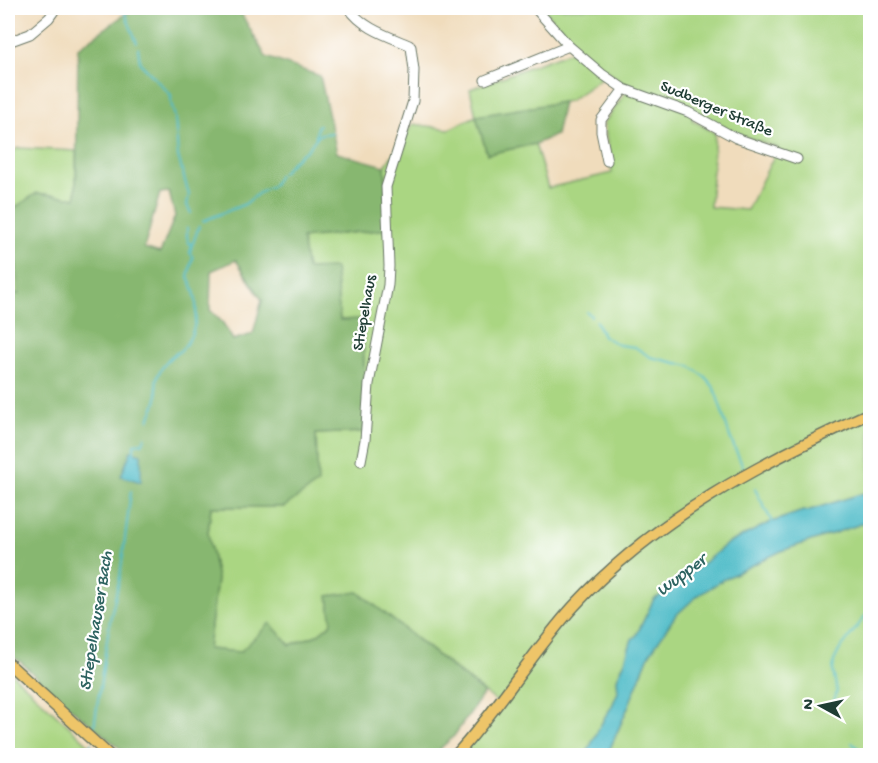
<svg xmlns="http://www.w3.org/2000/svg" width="878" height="763" viewBox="0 0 878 763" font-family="'Gochi Hand',sans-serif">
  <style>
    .green { fill: #aad682; stroke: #648a5b; stroke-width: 1.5; fill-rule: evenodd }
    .forest { fill: #87b770; stroke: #537a52; stroke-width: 1.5; fill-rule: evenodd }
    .water { fill: #4ebbc8; stroke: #367c7e; stroke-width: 1.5 }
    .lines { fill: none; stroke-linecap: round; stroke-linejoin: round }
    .stream { stroke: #4ebbc8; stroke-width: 2 }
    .minor-casing { stroke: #687564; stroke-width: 11 }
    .major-casing { stroke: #687564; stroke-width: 13 }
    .minor { stroke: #fff; stroke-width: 9 }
    .major { stroke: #eec569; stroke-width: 10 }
    .labels { text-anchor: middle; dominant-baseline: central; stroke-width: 4.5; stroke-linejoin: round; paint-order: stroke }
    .street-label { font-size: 16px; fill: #1f3d34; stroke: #fff }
    .water-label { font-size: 18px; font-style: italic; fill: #2d6360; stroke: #fff }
  </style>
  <rect width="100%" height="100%" fill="#fff"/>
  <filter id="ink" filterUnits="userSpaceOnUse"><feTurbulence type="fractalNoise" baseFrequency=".0167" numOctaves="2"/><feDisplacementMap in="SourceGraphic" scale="12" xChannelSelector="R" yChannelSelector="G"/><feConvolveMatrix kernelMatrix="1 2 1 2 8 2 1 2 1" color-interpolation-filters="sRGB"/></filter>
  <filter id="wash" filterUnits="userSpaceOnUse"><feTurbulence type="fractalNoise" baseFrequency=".008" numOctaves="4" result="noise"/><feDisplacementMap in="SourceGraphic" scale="24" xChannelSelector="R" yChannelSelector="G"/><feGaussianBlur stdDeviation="1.35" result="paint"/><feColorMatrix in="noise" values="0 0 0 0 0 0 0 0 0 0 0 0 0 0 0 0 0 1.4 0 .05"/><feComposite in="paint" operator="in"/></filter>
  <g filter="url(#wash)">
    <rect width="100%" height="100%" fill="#f0dcbc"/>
    <!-- green -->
    <path class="green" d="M543,8H870V491L807,511H803L769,523L727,544L694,571L687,575L662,595L654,599L636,636L632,639L625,661L617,679L618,692L612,706L600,726L586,755H460L502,706L358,592L332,623L317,635L290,645L240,653L208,649L217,579L208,533L211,507H284L315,434L365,432L363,319L340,320L335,269H306L302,238L388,229L385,166L413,124L449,129L476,116L470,89L577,49ZM606,70L629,88L604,123L612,173L548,188L535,144L487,154L476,116L569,101L600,79ZM695,111L736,134L778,148L747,210L710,207L715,133L692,120Z
      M18,148L76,151V198L37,193L10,211L19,294L8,292V155Z
      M870,521V755L607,756L626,712L649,655L675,616L697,596L724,579L781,551Z
      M8,670L100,755H8Z"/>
    <!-- forest -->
    <path class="forest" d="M134,8H238L266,57L320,76L337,153L385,166L388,229L302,238L307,269L335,268L340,320L363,319L365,432L316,434L318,483L284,507H211L208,533L217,579L208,649L240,652L270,623L290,645L317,635L332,623L328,596L358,592L484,693L454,736L433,755H128L51,692L22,663L8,653V292L19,294L10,211L37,193L76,198L78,48ZM169,192L175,216L160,253L144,248L160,193ZM236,260L262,300L253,334L233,340L223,323L210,310L211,271Z
      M563,102L556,135L535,144L487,154L476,116Z"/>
    <!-- water -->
    <path class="water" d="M131,451L141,454V482L121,476Z
      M870,491V521L781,551L724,579L697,596L675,616L649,655L626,712L607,755H586L600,726L612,706L618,692L617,679L625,661L632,639L636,636L654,599L662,595L687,575L694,571L727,544L769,523L803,511H807Z"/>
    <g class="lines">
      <!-- stream -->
      <path class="stream" d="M123,8L137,43
        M138,48L140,63L171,95V103L175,117L178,156L189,195L187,205L191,213
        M316,137L317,127L319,125
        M282,173L297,157L307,150L317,137L321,134L333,133
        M203,221L245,204L259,193L273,185L279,175
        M193,243L199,226
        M587,312L591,316
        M596,321L603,336L619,345L635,347L650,357L690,366L704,376L713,386L717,396L730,437L743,467
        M149,420C151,413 156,405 157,398C158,390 154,383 158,375C161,369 167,360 172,356C174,354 177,353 180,351C199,333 201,299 188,277L193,257L190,253L192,244L189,243L187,237V228
        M134,453V444L143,443L145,437
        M755,489L773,524
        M832,708L837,691L833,671L834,661L840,649L870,610
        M93,734L110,620L120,577L131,491
        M852,743L859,749L860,756
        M90,756L91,743"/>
    </g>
  </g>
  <g filter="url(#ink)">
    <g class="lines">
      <!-- minor casing -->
      <g class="minor-casing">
        <path id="minor" d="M349,8C362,28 388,36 409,45L411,47L414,70L413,101L386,187L389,266L388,285L369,384L365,440L361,461
          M535,8L569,46L602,74L624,89L688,112L736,138L797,159
          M8,42L30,34L49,18L54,11L53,8
          M485,80L569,46
          M607,161L601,132V120L624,89"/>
      </g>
      <!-- major casing -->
      <g class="major-casing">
        <path id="major" d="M8,663L110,756
          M455,756C499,709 531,653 574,606C655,518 764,461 870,413"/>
      </g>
      <!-- minor -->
      <use href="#minor" class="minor"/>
      <!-- major -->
      <use href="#major" class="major"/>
    </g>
  </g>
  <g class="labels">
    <!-- street labels -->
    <g class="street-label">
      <text transform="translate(716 110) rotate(23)">Sudberger Straße</text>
      <text transform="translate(366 313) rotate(-80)">Stiepelhaus</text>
    </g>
    <!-- water labels -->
    <g class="water-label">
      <text transform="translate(682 576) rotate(-37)">Wupper</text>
      <text transform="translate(97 621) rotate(-81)">Stiepelhauser Bach</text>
    </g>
  </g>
  <!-- margin -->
  <rect width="878" height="763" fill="none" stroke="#fff" stroke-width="30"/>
  <!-- north arrow -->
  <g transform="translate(821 706) rotate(278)" stroke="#ffffff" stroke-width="4.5" paint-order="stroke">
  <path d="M0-4.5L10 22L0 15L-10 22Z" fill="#1f3d34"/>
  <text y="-9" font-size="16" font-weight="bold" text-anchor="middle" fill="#1f3d34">N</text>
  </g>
</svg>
